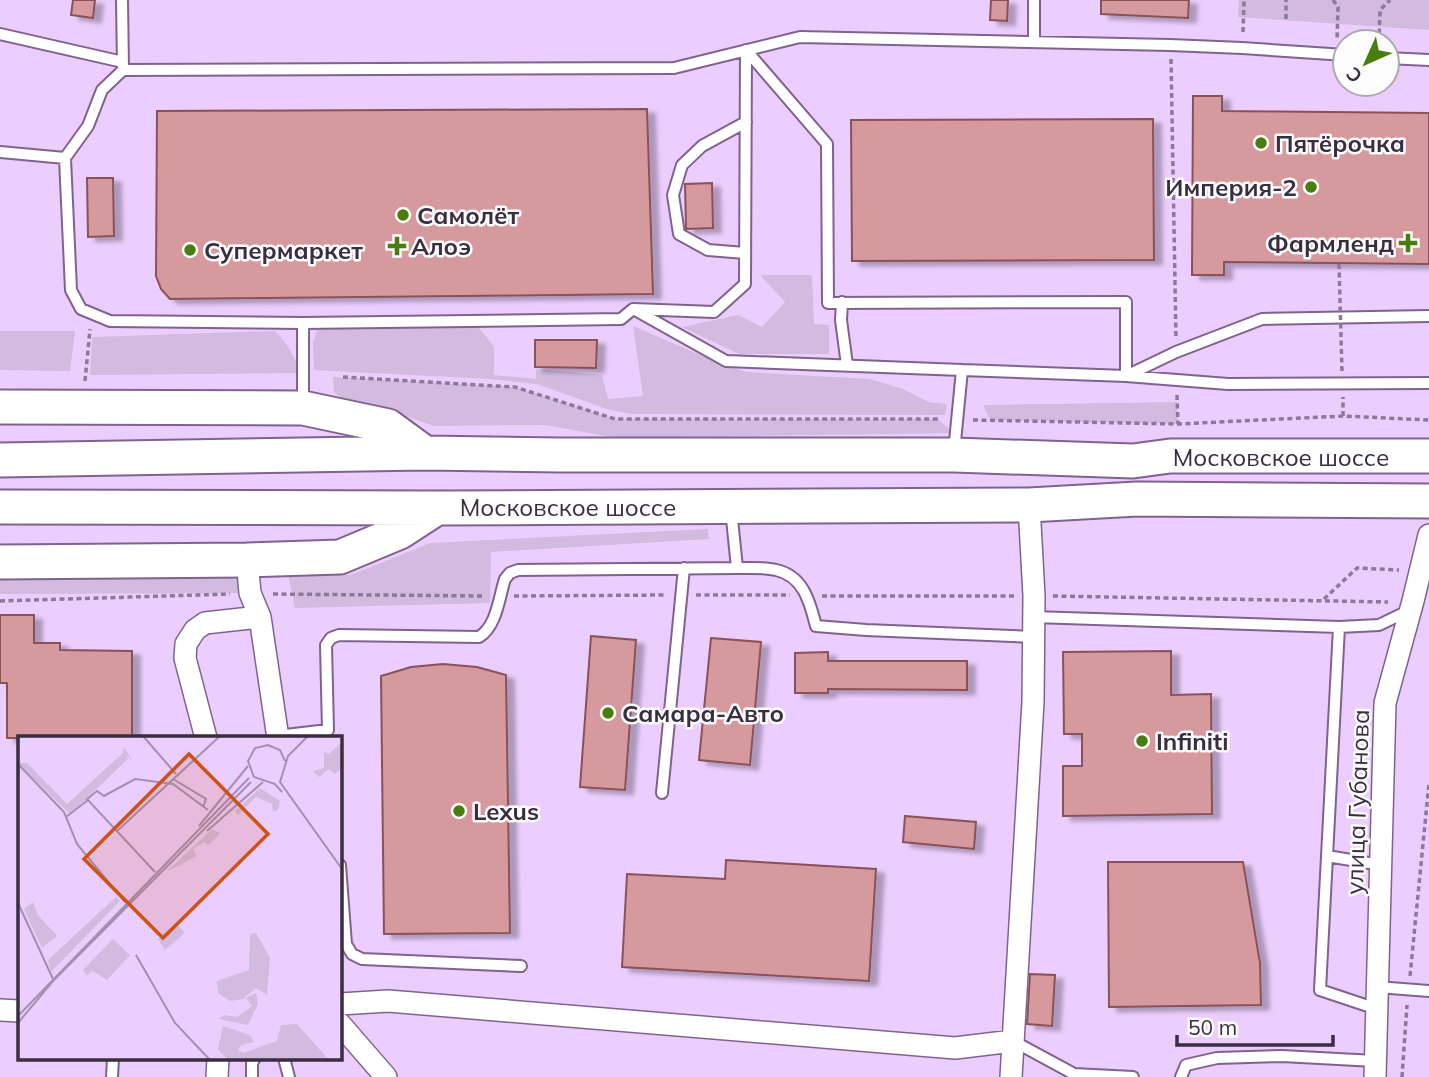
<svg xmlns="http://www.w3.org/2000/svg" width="1429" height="1077" viewBox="0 0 1429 1077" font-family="Mulish,sans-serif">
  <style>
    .green { fill: #d2bbdf }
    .building { fill: #d5999e; stroke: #885258; stroke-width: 2; filter: url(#shadow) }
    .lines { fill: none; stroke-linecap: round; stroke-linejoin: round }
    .service-casing { stroke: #7f638e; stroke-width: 14 }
    .minor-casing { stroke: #7f638e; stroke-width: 24 }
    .primary-casing { stroke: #7f638e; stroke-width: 37 }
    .path { stroke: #8d7899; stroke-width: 3.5; stroke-dasharray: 5 3.5; stroke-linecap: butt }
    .service { stroke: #fff; stroke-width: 10 }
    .minor { stroke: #fff; stroke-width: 21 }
    .primary { stroke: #fff; stroke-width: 33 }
    .path-bridge { stroke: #8d7899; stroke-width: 3.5; stroke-dasharray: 5 3.5; stroke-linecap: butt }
    .poi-dot { fill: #497d0f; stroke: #fcfcfc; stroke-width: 2.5 }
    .labels { text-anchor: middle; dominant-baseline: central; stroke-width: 5; stroke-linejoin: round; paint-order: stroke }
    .poi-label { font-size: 24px; font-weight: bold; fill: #392d40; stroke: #fcfcfc; text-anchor: start }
    .street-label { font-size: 24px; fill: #392d40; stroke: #fcfcfc }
    .inset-road { fill: none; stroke: #a48eb2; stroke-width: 2 }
    .view { fill: #ce5214; fill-opacity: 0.15; stroke: #ce5214; stroke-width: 3.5 }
    .inset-edge { fill: none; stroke: #392d40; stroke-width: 3.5 }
  </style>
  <defs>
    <filter id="shadow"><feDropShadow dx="8" dy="4.5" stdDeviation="2" flood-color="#0004"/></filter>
  </defs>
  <rect width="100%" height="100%" fill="#eccefe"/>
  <!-- green -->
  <path class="green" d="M1239,0H1429V30L1238,17Z
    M760,275H812L814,324L829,325V354H739L682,327L738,315L762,327L785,302Z
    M478,326L494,347V375L536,379V369L602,375L608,399L643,396L633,326L714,361L746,372L870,379L903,389L929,402L947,404L945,415L631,414L607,409L537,384L489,379L314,370L313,342L318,327Z
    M0,331H75L70,371L0,370Z
    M275,331C287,343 295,356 300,373L90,375L92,337Z
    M333,377L515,387L615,419H937L955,433L617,438L545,425L434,426L391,411L349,406L334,392Z
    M1177,402L1178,424L990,420L983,405Z
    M708,529L709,539L491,552L490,603L295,608L288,574L351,575L430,543Z
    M248,575L250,593L0,594V580L28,577Z"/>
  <!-- building -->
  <path class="building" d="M73,0H95L93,18L71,15Z
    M991,0H1008L1007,21L990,20Z
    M1101,0H1189L1188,18L1101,14Z
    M1193,96H1222V111L1429,113V264L1224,262V275H1192Z
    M647,109L653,294L170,299L161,289L156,276L157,111Z
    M1153,119L1154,260L852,261L851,120Z
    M87,178H113L114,236L88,237Z
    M712,183L713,228L686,229L685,184Z
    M535,340H597L596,368L535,367Z
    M0,615H34V643H60V650L132,651V738H7V683H0Z
    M591,636L636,640L625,790L580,787Z
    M711,638L761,642L750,765L699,760Z
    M1171,651V695L1211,694L1212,814L1063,816V766H1082V734H1064L1063,652Z
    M828,652V661H967V690L828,689V693H795V653Z
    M443,664L477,667L506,675L510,933L384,934L381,676L411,667Z
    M905,816L976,822L974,849L903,842Z
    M726,860L876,869L869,981L622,967L627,874L725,879Z
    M1108,862H1243L1260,963L1261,1005L1109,1007Z
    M1030,974L1055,975L1052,1026L1027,1024Z"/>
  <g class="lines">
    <!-- service casing -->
    <g class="service-casing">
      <path id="service" d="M122,0L123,67
        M0,34L123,62
        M1034,42V0
        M746,50L827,144L828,303L1126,302V376L1176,352L1262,319L1429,316
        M1387,58L1429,60
        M0,152L65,158L88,126L102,90L123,70L674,68L800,37L1170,45L1242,48L1345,55
        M65,158L71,290L81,309L110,321L303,323L621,319L633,309L714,312L745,284L746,50
        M745,253L708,250L679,234L673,195L682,165L702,146L746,122
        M842,302L841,320L847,365
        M635,310L726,361L962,370
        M303,323V405
        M954,452L962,370L1126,376L1228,384L1429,383
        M731,509L737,568C749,568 764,567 776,570C804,576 810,603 816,626L866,630L1034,637
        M1033,617L1339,627L1379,625L1410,610
        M1339,627L1320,990L1377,1009
        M277,736L328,730L326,645L331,638L339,635L479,637C497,626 499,597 505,579L510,573L518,570L737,568
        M662,793L684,568
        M1327,856L1381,865
        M340,865L346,944L352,954L362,959L521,966
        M1377,987L1429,991
        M1013,1041L1074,1074L1133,1077
        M284,1058L289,1077
        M112,1077L113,1058
        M252,1077V1063L255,1058
        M1181,1077L1186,1065L1217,1058L1282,1056L1375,1061"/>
    </g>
    <!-- minor casing -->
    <g class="minor-casing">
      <path id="minor" d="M247,560L250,593L260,617L278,738
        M206,738L185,658L186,644L195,630L205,623L260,617
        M340,1004L388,1001L955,1048L1013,1041
        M0,1010L19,1011
        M340,1024L386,1077
        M217,1077L218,1058
        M1011,1077L1033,702L1034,596L1029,505
        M1375,1077L1385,703L1413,601L1429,535"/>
    </g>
    <!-- primary casing -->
    <g class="primary-casing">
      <path id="primary" d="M0,407L303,408L388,426L425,453
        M0,460L425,453L560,455H954L1133,461L1170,456H1429
        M0,507L437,508L1029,505L1137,499L1429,501
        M0,562L247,560L340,557L400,532L437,508"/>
    </g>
    <!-- path -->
    <path class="path" d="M1333,0L1338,7L1337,41
      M1286,19V0
      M1243,32L1244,0
      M1379,42L1380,10L1390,0
      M1171,59L1176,338
      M343,377L515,387L615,419H941
      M85,381L90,329
      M1177,395L1178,424
      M1343,416V397
      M973,420L1178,424L1343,416L1429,420
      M273,594L485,596
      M696,595H790
      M514,596L667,595
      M822,596H1014
      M1053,596L1388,602
      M1324,599L1357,568L1399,570
      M0,601L230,594
      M1410,976L1429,783
      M1402,1077L1407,1005"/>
    <!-- service -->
    <use href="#service" class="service"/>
    <!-- minor -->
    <use href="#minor" class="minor"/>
    <!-- primary -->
    <use href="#primary" class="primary"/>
    <!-- path-bridge -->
    <path class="path-bridge" d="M1339,264L1342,372"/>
  </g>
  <!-- markers -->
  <g class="poi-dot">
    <circle cx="1261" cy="143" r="7"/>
    <circle cx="1311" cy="187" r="7"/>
    <circle cx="403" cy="215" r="7"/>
    <path d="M1404.5 232.5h7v7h7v7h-7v7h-7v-7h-7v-7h7z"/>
    <path d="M393.5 235.5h7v7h7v7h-7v7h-7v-7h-7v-7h7z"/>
    <circle cx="190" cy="250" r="7"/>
    <circle cx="608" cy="713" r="7"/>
    <circle cx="1142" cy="741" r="7"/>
    <circle cx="459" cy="811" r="7"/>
  </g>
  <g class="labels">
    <!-- poi labels -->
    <g class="poi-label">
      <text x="1275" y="143">Пятёрочка</text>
      <text x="1297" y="187" text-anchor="end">Империя-2</text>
      <text x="417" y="215">Самолёт</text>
      <text x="1394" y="243" text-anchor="end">Фармленд</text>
      <text x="411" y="246">Алоэ</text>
      <text x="204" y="250">Супермаркет</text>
      <text x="622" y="713">Самара-Авто</text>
      <text x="1156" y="741">Infiniti</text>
      <text x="473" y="811">Lexus</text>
    </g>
    <!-- street labels -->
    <g class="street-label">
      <text x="1281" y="457">Московское шоссе</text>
      <text x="568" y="507">Московское шоссе</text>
      <text transform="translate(1357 802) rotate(-88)">улица Губанова</text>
    </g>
  </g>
  <!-- overview -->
  <g transform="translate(18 736)">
    <rect width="324" height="324" fill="#eccefe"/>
    <path d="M324,6V32L317,38L311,33L301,41L295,35L306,32V16L311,18ZM106,11L115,26L108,19L110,23L52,78L0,27H9L49,68L105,17ZM242,52L262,65L260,74L255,76L254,68L238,61L220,79L217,75ZM194,93L202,97L191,109L186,106L175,113L179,120L148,136ZM98,161L102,165L33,236L30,224ZM15,166L20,179L39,200L24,212L6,173ZM158,187L167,197L147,214L140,203ZM238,197L252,222L249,259L238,252L225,263L212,265L200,257L199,245L231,234L232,198ZM95,203L112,219L89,244L75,235L69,239L65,234ZM238,257L240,268L230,289L201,283L206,279L219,281L234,270L228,262ZM279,288L311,324H210L200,313L205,290L232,299L236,306L223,309L220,314L225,317L259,305L263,289Z" fill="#d2bbdf"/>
    <path class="inset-road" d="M125,0L158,38M290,0L270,20L262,46L324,133M0,28L46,76L59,108L107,166M155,43L188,63L185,71M264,56L257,48L236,41L230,25L237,12L250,9L262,14L267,25M68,64L79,55L86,60L117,43L155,48L190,74M48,81L70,64L137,136M181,90L230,30M99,95L202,0M189,95L245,46M0,167L35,243M118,219L157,287L192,324M0,280L231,42M0,287L35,245L233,46"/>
    <path class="view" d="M171,18L250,98L145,202L66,123Z"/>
    <rect width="324" height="324" class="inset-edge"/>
  </g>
  <!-- north arrow -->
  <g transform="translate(1366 63) rotate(225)"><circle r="33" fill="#fcfcfc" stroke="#aea9b1" stroke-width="2"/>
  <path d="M0-5L12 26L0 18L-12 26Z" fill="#497d0f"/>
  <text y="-10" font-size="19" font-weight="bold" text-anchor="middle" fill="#392d40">С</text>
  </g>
  <!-- scale -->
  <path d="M1177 1035v10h156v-10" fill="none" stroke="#392d40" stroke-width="3.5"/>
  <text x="1188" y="1035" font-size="21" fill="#392d40" stroke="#fcfcfc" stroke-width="5" paint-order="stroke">50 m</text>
</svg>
